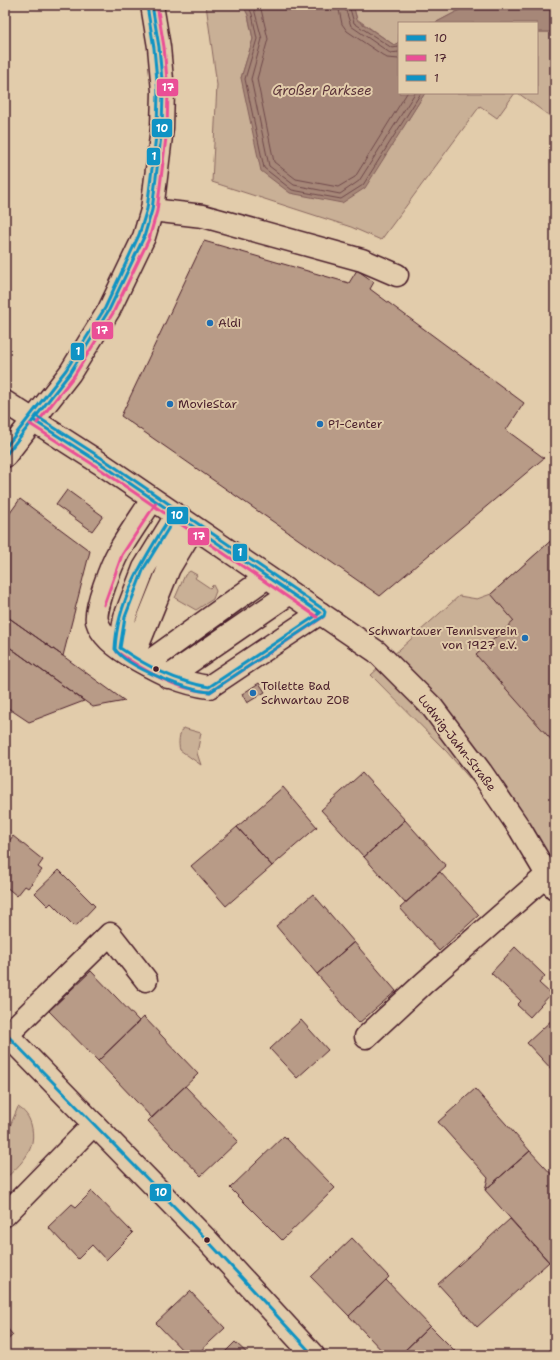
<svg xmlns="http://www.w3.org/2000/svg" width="560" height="1360" viewBox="0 0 560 1360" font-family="'Shantell Sans',sans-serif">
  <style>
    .green { fill: #c9b096; stroke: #8a6860 }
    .water { fill: #a68778; stroke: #815d59 }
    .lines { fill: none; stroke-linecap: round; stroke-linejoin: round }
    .shore { stroke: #6f494a; stroke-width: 1 }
    .building { fill: #b89b87; stroke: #4a1f2b }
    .minor-casing { stroke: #4a1f2b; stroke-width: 25 }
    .major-casing { stroke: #4a1f2b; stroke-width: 25 }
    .minor { stroke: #e2ccab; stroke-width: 22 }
    .major { stroke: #e2ccab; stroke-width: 22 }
    .bus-1-casing { stroke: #e2ccab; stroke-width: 6 }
    .bus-2-casing { stroke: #e2ccab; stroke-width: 6 }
    .bus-3-casing { stroke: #e2ccab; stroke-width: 6 }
    .bus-1 { stroke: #0f93c4; stroke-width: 3 }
    .bus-2 { stroke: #ea4f96; stroke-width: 3 }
    .bus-3 { stroke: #0f93c4; stroke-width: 3 }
    .poi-dot { fill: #1f6fb2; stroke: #e2ccab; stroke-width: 1.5 }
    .bus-dot { fill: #4a1f2b; stroke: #e2ccab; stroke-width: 1.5 }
    .labels { text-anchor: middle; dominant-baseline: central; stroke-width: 4; stroke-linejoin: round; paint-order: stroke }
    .poi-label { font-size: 12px; fill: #4a1f2b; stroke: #e2ccab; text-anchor: start }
    .street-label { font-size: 12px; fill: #4a1f2b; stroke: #e2ccab }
    .water-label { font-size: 13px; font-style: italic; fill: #5c343a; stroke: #e2ccab }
    .line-badge { stroke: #e2ccab; stroke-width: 1.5 }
    .badge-label { font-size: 11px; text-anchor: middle; font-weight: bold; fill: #fff }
  </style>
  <rect width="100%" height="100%" fill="#e2ccab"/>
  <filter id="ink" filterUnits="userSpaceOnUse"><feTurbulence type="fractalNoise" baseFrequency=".025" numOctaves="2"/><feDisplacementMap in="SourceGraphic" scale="8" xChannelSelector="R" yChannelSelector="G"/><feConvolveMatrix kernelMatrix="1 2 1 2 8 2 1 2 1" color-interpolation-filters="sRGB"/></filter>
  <g filter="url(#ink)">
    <!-- green -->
    <path class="green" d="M206,5H243L248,15L253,39L241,78L402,129L425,93H515L497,118L480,106L381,240L351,227L212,182L217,85Z
      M353,5H469L435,23H399V42L394,45L357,19Z
      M537,32H555V120L518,93H537Z
      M555,537V878L447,752L371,675L459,596L477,599L491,594Z
      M190,571L197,575L195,578L210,588L213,585L216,591L213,599L196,610L175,598L185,575Z
      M183,728L201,733L197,753L201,765L180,750C178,744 179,733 183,728Z
      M18,1107C25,1111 29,1117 31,1124C38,1149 22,1163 5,1179V1138Z"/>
    <!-- water -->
    <path class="water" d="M243,5H353L357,20L394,45L399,42V93H425L365,188L342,203L290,193L261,171L241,78L253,39L248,15Z
      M469,5H555V32H537V23H435Z"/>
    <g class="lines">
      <!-- shore -->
      <path class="shore" d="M248,5L252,14L257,39L245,79L264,168L292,190L341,199L363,185L421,93
        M253,5L262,39L251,79L269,166L294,185L340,194L359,181L415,93
        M260,5L268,39L257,79L274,162L296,179L338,187L355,177L407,93
        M338,5L342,24L347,31L387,58L399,59
        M344,5L351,26L390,53L399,52
        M349,5L354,23L392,48L399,47"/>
    </g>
    <!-- building -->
    <path class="building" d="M204,241L349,283L357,270L374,282L370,289L524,403L506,430L544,458L380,596L121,416Z
      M67,490L103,516L92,531L56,505Z
      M20,499L90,551L63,656L5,615V520Z
      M555,537V744L476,655L514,621L491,594Z
      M5,615L63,656L125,701L93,707L5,644Z
      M5,644L84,701L29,722L5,706Z
      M259,683L265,692L247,703L242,694Z
      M362,773L405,820L364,857L321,810Z
      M283,787L317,827L272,866L237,827Z
      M405,820L446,866L405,903L364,857Z
      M237,827L272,866L226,906L191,866Z
      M13,836L43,860L38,867L42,870L28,888L25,886L17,896L5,886V846Z
      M59,870L95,906L75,927L51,903L48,906L35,893Z
      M440,872L479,915L439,951L400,908Z
      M313,894L354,942L317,974L276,926Z
      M354,942L396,991L359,1023L317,974Z
      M515,947L545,976L539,983L551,994L530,1017L517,1005L521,1001L491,973Z
      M91,971L139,1021L98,1061L49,1011Z
      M144,1017L198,1074L152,1118L98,1061Z
      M555,1017V1073L527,1043Z
      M301,1020L328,1050L297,1078L270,1049Z
      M185,1086L238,1141L201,1176L148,1121Z
      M475,1089L530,1151L485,1190L488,1178L438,1122Z
      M284,1136L335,1188L282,1240L230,1188Z
      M530,1151L555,1178V1257L549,1262L485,1190Z
      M92,1191L133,1233L106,1260L92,1245L78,1259L48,1227L72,1204L76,1207Z
      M510,1219L549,1262L477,1327L438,1284Z
      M352,1238L389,1277L349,1316L311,1277Z
      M386,1280L430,1326L400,1355H386L349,1316Z
      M190,1291L225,1328L196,1355H187L156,1323Z
      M5,1326L13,1335L5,1342Z
      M430,1326L459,1355H400Z
      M235,1342L249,1355H222Z"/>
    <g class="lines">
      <!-- minor casing -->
      <g class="minor-casing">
        <path id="minor" d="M152,210L203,216L362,260L397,275
          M5,402L100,463L377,652L432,707L481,772L520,829L555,888
          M152,500C141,517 129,534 119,551C112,563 94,609 97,621C102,639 123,652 138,660C163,674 181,683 209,687L320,613
          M120,648L125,617L144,568L176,516
          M133,657L169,568L193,528
          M146,664L267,577
          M168,677L290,593
          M7,1035L110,934L146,980
          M366,1037L424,983L547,875
          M5,1215L94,1124"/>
      </g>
      <!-- major casing -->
      <g class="major-casing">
        <path id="major" d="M5,456L70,373L109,310L144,237L152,210L162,128L163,91L159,47L152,5
          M5,1033L207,1240L313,1355"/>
      </g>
      <!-- minor -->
      <use href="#minor" class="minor"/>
      <!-- major -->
      <use href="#major" class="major"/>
      <!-- bus-1 casing -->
      <g class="bus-1-casing">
        <path id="bus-1" d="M33,420L100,463L320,613
          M5,456L70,373L109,310L144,237L152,210L162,128L163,91L159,47L152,5
          M120,648C148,667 175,681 209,687L320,613
          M120,648L125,617L144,568L176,516
          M5,1033L207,1240L313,1355"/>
      </g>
      <!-- bus-2 casing -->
      <g class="bus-2-casing">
        <path id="bus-2" d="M37,423L74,376L113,313L149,239L157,211L167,129L168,91L164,47L157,5
          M30,424L97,467L317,617
          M104,605L122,555L156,503
          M117,652C145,671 176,690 210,692L323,617"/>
      </g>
      <!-- bus-3 casing -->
      <g class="bus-3-casing">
        <path id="bus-3" d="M36,416L103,459L323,609L325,612L324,616L210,692C189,691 126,667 115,649C117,600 145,557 170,517
          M5,448L66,370L105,308L139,235L147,209L157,128L158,91L154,48L147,6"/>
      </g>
      <!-- bus-1 -->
      <use href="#bus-1" class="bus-1"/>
      <!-- bus-2 -->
      <use href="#bus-2" class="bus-2"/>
      <!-- bus-3 -->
      <use href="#bus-3" class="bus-3"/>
    </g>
  </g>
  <!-- markers -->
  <g class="poi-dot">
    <circle cx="210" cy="323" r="4"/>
    <circle cx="170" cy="404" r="4"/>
    <circle cx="320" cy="424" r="4"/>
    <circle cx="525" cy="638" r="4"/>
    <circle cx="253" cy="693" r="4"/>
  </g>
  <g class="bus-dot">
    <circle cx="156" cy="669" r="3.5"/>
    <circle cx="207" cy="1240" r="3.5"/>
  </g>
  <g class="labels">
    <!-- poi labels -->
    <g class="poi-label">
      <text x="218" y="323">Aldi</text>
      <text x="178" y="404">MovieStar</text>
      <text x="328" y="424">P1-Center</text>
      <text x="517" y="631" text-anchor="end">Schwartauer Tennisverein<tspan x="517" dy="14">von 1927 e.V.</tspan></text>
      <text x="261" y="686">Toilette Bad<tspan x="261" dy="14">Schwartau ZOB</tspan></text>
    </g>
    <!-- street labels -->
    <g class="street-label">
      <text transform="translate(457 743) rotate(52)">Ludwig-Jahn-Straße</text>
    </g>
    <!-- water labels -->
    <g class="water-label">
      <text x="322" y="90">Großer Parksee</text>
    </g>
  </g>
  <g class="line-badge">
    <rect x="156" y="78" width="23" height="19" rx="4" fill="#ea4f96"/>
    <rect x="151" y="118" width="22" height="20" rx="4" fill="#0f93c4"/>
    <rect x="146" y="147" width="15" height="19" rx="4" fill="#0f93c4"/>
    <rect x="91" y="321" width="23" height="19" rx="4" fill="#ea4f96"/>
    <rect x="70" y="342" width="15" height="19" rx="4" fill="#0f93c4"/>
    <rect x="166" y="506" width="23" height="19" rx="4" fill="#0f93c4"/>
    <rect x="187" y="527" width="23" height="19" rx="4" fill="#ea4f96"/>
    <rect x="232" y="543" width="16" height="19" rx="4" fill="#0f93c4"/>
    <rect x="149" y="1183" width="23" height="19" rx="4" fill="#0f93c4"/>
  </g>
  <g class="badge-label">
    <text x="168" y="91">17</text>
    <text x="162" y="132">10</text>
    <text x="154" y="160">1</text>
    <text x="102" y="334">17</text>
    <text x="78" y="355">1</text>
    <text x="177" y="519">10</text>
    <text x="199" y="540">17</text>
    <text x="240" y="556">1</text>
    <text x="161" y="1196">10</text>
  </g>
  <!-- margin -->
  <rect width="560" height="1360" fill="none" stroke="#e2ccab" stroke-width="20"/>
  <rect x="10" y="10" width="540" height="1340" fill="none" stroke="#4a1f2b" stroke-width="1.5" filter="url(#ink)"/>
  <!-- legend -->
  <rect x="398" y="22" width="140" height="72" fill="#e2ccab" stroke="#a58778"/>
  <rect x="406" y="35" width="20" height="6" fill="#0f93c4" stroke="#a58778"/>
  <text x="434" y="42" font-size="12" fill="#4a1f2b">10</text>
  <rect x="406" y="55" width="20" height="6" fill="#ea4f96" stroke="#a58778"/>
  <text x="434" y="62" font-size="12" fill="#4a1f2b">17</text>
  <rect x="406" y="75" width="20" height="6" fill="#0f93c4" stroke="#a58778"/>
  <text x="434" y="82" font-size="12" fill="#4a1f2b">1</text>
</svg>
